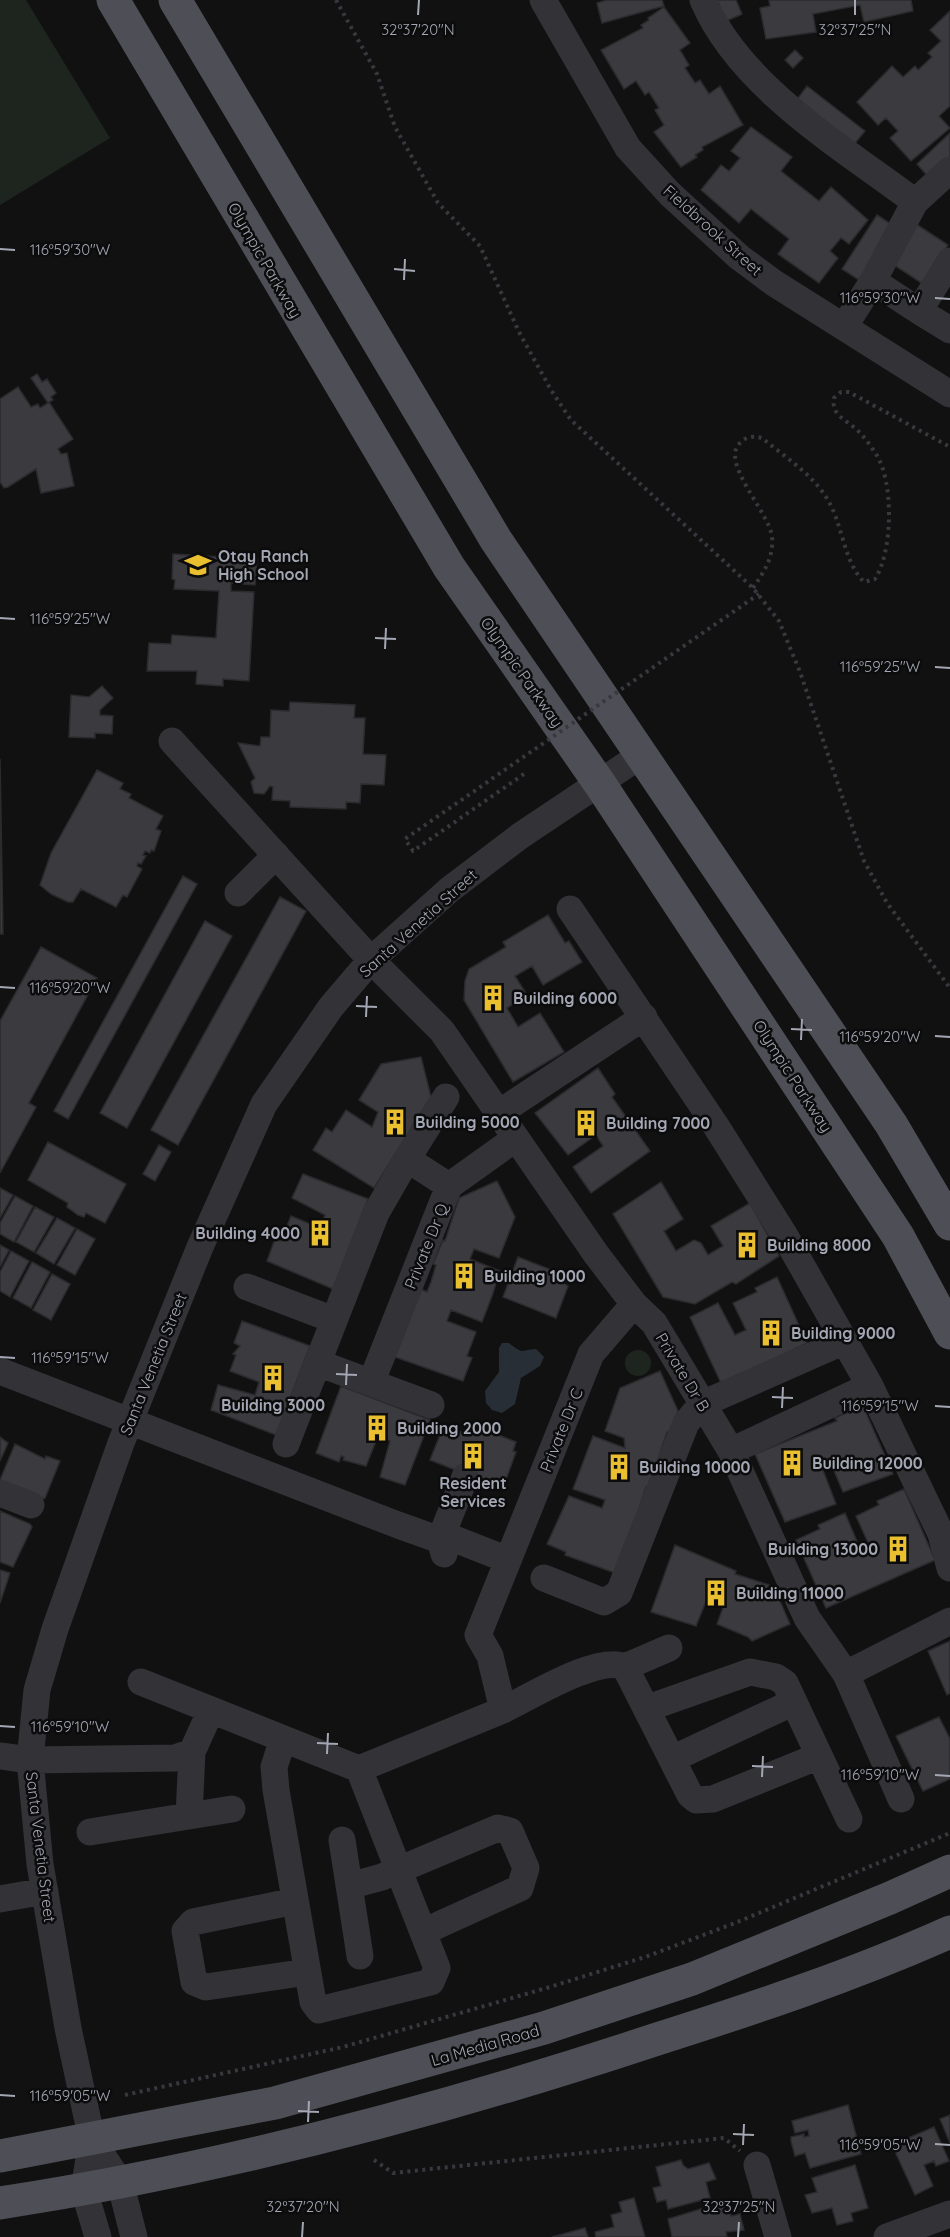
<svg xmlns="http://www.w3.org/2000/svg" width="950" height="2237" viewBox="0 0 950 2237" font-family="Quicksand,sans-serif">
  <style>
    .green { fill: #1e251f }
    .water { fill: #282e36 }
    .building { fill: #3b3b3f; stroke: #2b2b2e; stroke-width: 1.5 }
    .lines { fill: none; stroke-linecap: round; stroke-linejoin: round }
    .path { stroke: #38393e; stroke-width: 4; stroke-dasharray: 3 4.5; stroke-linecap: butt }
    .minor { stroke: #323237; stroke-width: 27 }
    .major { stroke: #4e4f56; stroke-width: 33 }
    .path-bridge { stroke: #38393e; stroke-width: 4; stroke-dasharray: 3 4.5; stroke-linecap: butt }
    .ticks { fill: none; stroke: #a3a6b3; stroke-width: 2 }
    .labels { text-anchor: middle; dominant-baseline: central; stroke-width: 5; stroke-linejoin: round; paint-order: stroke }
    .street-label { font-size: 16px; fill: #a3a6b3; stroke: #0c0c0d }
    .poi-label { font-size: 16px; font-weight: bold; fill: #a3a6b3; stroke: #0c0c0d; text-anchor: start }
    .ticks-label { font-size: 15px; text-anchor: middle; fill: #a3a6b3; stroke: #0c0c0d; stroke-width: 5; stroke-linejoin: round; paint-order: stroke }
  </style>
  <rect width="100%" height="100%" fill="#111112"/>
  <!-- green -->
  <path class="green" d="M0,0H26L110,138L0,205Z
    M625 1363a13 13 0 1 1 26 0a13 13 0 1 1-26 0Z"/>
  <!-- water -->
  <path class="water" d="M502,1343H509C524,1355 520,1350 536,1349L544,1357L540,1366L521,1378L515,1404L502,1413L492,1410L486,1403L485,1391L499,1372V1348Z"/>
  <!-- building -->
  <path class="building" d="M607,0H662L664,6L602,23L597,3Z
    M715,0H736L742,14L724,22Z
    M769,0H911L913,11L864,22L860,5L813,14L816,32L766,39L760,8L770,6Z
    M664,7L690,43L680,50L689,65L685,68L695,83L700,80L709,94L720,86L743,125L702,147L703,150L695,155L697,157L681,167L654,132L664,125L655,110L659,108L649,92L645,95L636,81L624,89L601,50L643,28L641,25L649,20L648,18Z
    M950,11V106L939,116L950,128L911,161L890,138L898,131L886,118L878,125L857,102L892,66L903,77L915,66L918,70L932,57L928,53L941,41L930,30Z
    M795,50L803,58L793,68L785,60Z
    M807,86L865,131L852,147L795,102Z
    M751,127L792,157L781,171L819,201L831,187L868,220L849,244L841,238L830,251L838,258L819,283L778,254L789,239L751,209L739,223L701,190L721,165L729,171L740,158L731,151Z
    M950,133V160L930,179L917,164Z
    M877,215L894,226L859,280L842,269Z
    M916,224L948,245L923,284L891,263Z
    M37,374L42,382L47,379L56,393L51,397L53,400L49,402L73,439L58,449L61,454L67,453L74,486L41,493L36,469L8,487L4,488L0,482V399L18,387L31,407L38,404L40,408L48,403L31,378Z
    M173,554L257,559L255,585L231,583V591L254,592L249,681L223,679V686L196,684L197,671H147L149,643L171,644L172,635L216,638L219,591L174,589L175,580L172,579Z
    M102,686L113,698L100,710V715L113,716L112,734L95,733V738L69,737L71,695L89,697Z
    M290,702L355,705L354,718H365L363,754L386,755L384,785L361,784L360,803L346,802V809L290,807V801L272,800L273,787L270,786L264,794L254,793L251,782L255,778L238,743L260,746L261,737H270L271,710L289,711Z
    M0,759L3,934H0Z
    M97,770L123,783L120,789L131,794L129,798L163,816L156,829L161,831L154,851L151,850L150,853L145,851L143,855L146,856L141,864L138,863L137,866L142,869L127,897L123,895L116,907L81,889L73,902H68L51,894L40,885L51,853Z
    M183,876L197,884L68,1119L54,1111Z
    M280,897L306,911L178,1145L151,1130Z
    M548,915L565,943L569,941L582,962L543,985L532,966L515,976L527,995L507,1008L518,1027L540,1013L564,1052L513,1082L464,1000L465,981L469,969L506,947L503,942Z
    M205,921L232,936L127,1128L100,1113Z
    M41,947L97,978L29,1103L36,1107L0,1173V1021Z
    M421,1057L431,1097L374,1188L313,1150L326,1128L332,1132L346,1110L372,1127L378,1112L359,1100L381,1064Z
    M598,1068L615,1094L612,1097L650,1151L591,1193L573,1167L603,1146L596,1135L568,1155L535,1113Z
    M48,1142L126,1184L105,1223L86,1213L84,1217L78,1215L67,1207L68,1203L28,1180Z
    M159,1145L171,1152L155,1181L143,1174Z
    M303,1174L368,1199L333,1289L267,1261L275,1239L281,1241L291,1216L320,1228L325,1215L292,1198Z
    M497,1181L515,1217L499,1258L474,1249L470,1259L500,1271L492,1296L482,1322L451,1310L447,1321L476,1332L467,1356L472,1358L463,1381L395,1357L421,1289L427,1292L431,1282L436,1265L433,1264L443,1240L445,1241L459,1198Z
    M661,1182L683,1219L664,1231L676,1251L694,1240L701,1243L708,1255L723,1246L711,1226L750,1203L779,1256L736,1284L732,1282L695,1304L663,1297L613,1214Z
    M0,1188L13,1195L0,1218Z
    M15,1196L33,1206L14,1242L0,1234V1223Z
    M35,1207L54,1217L34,1252L16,1242Z
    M57,1218L75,1228L54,1264L36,1253Z
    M77,1229L95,1239L75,1275L57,1265Z
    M0,1245L9,1250L0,1267Z
    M11,1251L29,1261L10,1297L0,1291V1272Z
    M518,1257L564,1275L561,1282L568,1286L556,1318L503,1297Z
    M32,1262L50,1272L31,1308L13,1298Z
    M52,1274L70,1284L51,1320L33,1310Z
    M777,1277L807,1343L722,1385L690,1317L718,1303L735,1335L746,1330L733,1303L757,1292L755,1288Z
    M242,1321L310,1346L276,1435L211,1410L218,1385L255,1395L259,1382L230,1371L236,1355L233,1354L240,1346L234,1343Z
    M660,1371L678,1411L670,1433L667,1432L649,1488L646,1487L618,1574L565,1555L566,1552L547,1544L569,1496L602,1508L605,1500L573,1489L593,1436L625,1448L624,1438L605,1431L620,1388Z
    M341,1386L430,1420L405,1485L380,1477L390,1441L378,1436L366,1466L343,1460L344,1457L341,1456L339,1462L316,1453Z
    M863,1406L893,1474L843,1492L830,1461L821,1465L836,1504L785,1522L755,1454L837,1421L835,1418Z
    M470,1424L516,1442L513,1451L516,1452L504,1485L497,1483L496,1486L430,1460L444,1425L466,1434Z
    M0,1437L8,1443L0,1461Z
    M15,1444L45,1459L46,1456L60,1461L45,1498L41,1499L0,1480Z
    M904,1489L935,1560L826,1608L796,1540L820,1529L818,1525L845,1513L861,1551L870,1547L856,1516L879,1505L877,1501Z
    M0,1511L30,1524L32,1527L13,1567L0,1562Z
    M675,1545L736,1571L735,1574L769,1585L767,1590L777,1594L790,1624L752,1641L748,1637L717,1624L724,1605L719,1603L721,1599L709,1594L696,1626L651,1612Z
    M0,1570L10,1573L0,1603Z
    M950,1641V1693L947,1695L928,1651Z
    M939,1717L950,1739V1779L923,1791L896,1736Z
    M848,2105L861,2154L810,2168L805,2153L795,2156L791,2141V2137L804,2134V2137L809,2136L808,2130L795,2133L792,2121Z
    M950,2115V2143L940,2119Z
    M934,2127L949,2161L936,2166L934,2161L924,2165L933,2186L915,2195L892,2145Z
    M681,2160L683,2165L688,2169L709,2163L716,2179L706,2182L710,2198L668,2209L666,2200L657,2202L653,2188L661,2186L656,2167Z
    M855,2165L868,2208L851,2213L853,2221L837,2225L832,2208L812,2213L805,2195L817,2192L812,2178Z
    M634,2198L645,2237H596L595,2232L614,2227L611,2215L622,2212L619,2202Z
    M727,2201L731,2216L740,2214L744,2230L726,2232L727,2237H672L668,2219Z
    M585,2228L588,2237H552Z"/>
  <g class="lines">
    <!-- path -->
    <path class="path" d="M336,0L377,74L395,127L438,203L480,246L519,332L551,390L571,420L753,588L779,621L800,672L864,861L887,903L950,988
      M753,588C764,572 774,557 772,537C769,511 718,461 741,442C747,436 755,436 762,438C785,457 814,475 829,502C843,527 844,562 864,582L875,579C893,551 894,482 876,454C870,445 864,436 856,429C845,419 831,415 834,398L841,392H849L950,447
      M125,2095L343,2047L550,1987L648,1956L735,1923L950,1833
      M374,2160L393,2173L724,2138L740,2151"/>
    <!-- minor -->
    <path class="minor" d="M543,0L628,148L670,194L739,257L774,283L950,394
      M703,0C740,87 842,147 915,202
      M873,281L915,202L950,170
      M919,311L950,330
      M844,327L873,281L919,311L950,261
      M172,741L371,960L442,1031L596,1254L634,1304L654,1323L731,1451L807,1618L846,1674L901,1799
      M238,893L276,855
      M570,909L716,1126L785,1236L870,1386L941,1534L950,1568
      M499,1113L644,1017
      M407,1159L446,1097
      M247,1287L334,1320
      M318,1363L431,1405
      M0,1371L398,1525L440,1540L452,1538L508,1560
      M371,1383L449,1186L516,1138
      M286,1444L376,1213L407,1159L449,1186
      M731,1451L870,1386
      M0,1493L31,1505
      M444,1554L440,1540L465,1477
      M544,1578L604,1602L619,1593L686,1423L702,1404L845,1341
      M625,1667L669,1648
      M846,1674L950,1621
      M141,1682L359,1769L503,1710L490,1656L478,1635L591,1354L634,1304
      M648,1708L750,1672L776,1677L785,1683L849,1819
      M503,1710C530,1697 599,1654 625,1667L690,1795L696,1800L713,1799L819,1756
      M283,1739L274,1767L276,1790L313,2002L319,2010L431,1982L437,1968L359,1769
      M0,1756L30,1760L175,1758L192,1752L211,1710
      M672,1759L794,1702
      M189,1816L192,1752
      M90,1832L232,1809
      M342,1840L360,1956
      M349,1886L382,1877L498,1828L510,1831L526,1868L520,1888L423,1932
      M0,1899L45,1891
      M295,1901L193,1922L185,1931L194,1982L206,1987L307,1972
      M92,2140L120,2182L134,2237
      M757,2165L778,2237
      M98,2237L84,2190L92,2140L68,2028L40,1864L30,1760L37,1690L55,1629L121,1443L200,1247L264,1104L331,1007L371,960L449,890L520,836L641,755
      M887,2237L950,2214"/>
    <!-- major -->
    <path class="major" d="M113,0L449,567L600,784L898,1236L950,1333
      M175,0L496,540L891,1124L950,1224
      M0,2156L275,2103L544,2028L692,1979L890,1898L950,1871
      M0,2203C221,2169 439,2111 651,2041C752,2009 854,1975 950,1932"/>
    <!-- path-bridge -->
    <path class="path-bridge" d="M524,774L413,851L405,839L759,594"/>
  </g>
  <!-- ticks -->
  <path class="ticks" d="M418,15L419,0M855,15V0M0,249L15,250M394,269L415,271M404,280L405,259M935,298L950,299M0,618L15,619M375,638L396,639M385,649L386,628M935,667L950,668M0,987L15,988M356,1006L377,1007M366,1017L367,996M791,1029L812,1030M935,1036L950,1037M801,1040L802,1019M0,1357L15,1358M336,1374L357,1375M346,1385L347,1364M772,1397L793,1398M935,1406L950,1407M782,1408L783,1387M0,1726L15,1727M317,1743L338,1744M327,1754L328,1733M752,1766L773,1767M935,1775L950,1776M762,1777L763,1756M0,2095L15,2096M298,2111L319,2112M308,2122L309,2101M733,2134L754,2135M935,2144L950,2145M743,2145L744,2124M302,2237L303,2222M738,2237L739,2222"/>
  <!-- icons -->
  <defs>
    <g id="school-bare" transform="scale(2.07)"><path d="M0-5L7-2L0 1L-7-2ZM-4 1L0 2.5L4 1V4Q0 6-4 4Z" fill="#ebc030" stroke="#0c0c0d" stroke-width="2.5" paint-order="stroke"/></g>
    <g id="building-bare" transform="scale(2.07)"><path d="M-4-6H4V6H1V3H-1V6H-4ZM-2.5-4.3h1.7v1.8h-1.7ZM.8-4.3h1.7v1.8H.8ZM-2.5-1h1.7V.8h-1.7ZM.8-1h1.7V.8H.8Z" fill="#ebc030" stroke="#0c0c0d" stroke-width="2.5" paint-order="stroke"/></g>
  </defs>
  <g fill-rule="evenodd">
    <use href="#school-bare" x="198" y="565"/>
    <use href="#building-bare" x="493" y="998"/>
    <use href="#building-bare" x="395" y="1122"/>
    <use href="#building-bare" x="586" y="1123"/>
    <use href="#building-bare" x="320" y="1233"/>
    <use href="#building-bare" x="747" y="1245"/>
    <use href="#building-bare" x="464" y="1276"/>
    <use href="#building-bare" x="771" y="1333"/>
    <use href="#building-bare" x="273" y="1378"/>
    <use href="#building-bare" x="377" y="1428"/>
    <use href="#building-bare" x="473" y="1456"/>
    <use href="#building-bare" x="792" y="1463"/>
    <use href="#building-bare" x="619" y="1467"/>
    <use href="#building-bare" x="898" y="1549"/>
    <use href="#building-bare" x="716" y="1593"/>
  </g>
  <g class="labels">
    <!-- street labels -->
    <g class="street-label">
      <text transform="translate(713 230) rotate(42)">Fieldbrook Street</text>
      <text transform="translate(265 260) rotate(60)">Olympic Parkway</text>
      <text transform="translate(522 672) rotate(55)">Olympic Parkway</text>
      <text transform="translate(418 923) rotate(-42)">Santa Venetia Street</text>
      <text transform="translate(793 1076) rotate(57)">Olympic Parkway</text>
      <text transform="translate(426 1246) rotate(-68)">Private Dr Q</text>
      <text transform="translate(153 1364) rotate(-68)">Santa Venetia Street</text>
      <text transform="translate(683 1372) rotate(59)">Private Dr B</text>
      <text transform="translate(561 1430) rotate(-68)">Private Dr C</text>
      <text transform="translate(41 1847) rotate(83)">Santa Venetia Street</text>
      <text transform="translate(485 2045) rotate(-16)">La Media Road</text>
    </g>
    <!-- poi labels -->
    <g class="poi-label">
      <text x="218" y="556">Otay Ranch<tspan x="218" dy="18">High School</tspan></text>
      <text x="513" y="998">Building 6000</text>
      <text x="415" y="1122">Building 5000</text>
      <text x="606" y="1123">Building 7000</text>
      <text x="300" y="1233" text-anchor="end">Building 4000</text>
      <text x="767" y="1245">Building 8000</text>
      <text x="484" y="1276">Building 1000</text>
      <text x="791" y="1333">Building 9000</text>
      <text x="273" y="1405" text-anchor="middle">Building 3000</text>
      <text x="397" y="1428">Building 2000</text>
      <text x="812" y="1463">Building 12000</text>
      <text x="639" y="1467">Building 10000</text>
      <text x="473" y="1483" text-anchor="middle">Resident<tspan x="473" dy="18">Services</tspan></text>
      <text x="878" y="1549" text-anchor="end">Building 13000</text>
      <text x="736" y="1593">Building 11000</text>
    </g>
  </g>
  <g class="ticks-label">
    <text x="418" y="35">32°37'20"N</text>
    <text x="855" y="35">32°37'25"N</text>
    <text x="70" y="255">116°59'30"W</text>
    <text x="880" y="303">116°59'30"W</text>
    <text x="70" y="624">116°59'25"W</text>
    <text x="880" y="672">116°59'25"W</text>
    <text x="70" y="993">116°59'20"W</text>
    <text x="880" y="1042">116°59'20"W</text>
    <text x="70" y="1363">116°59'15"W</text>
    <text x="880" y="1411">116°59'15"W</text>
    <text x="70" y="1732">116°59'10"W</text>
    <text x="880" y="1780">116°59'10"W</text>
    <text x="70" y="2101">116°59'05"W</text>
    <text x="880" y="2150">116°59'05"W</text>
    <text x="303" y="2212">32°37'20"N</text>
    <text x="739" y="2212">32°37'25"N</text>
  </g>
</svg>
